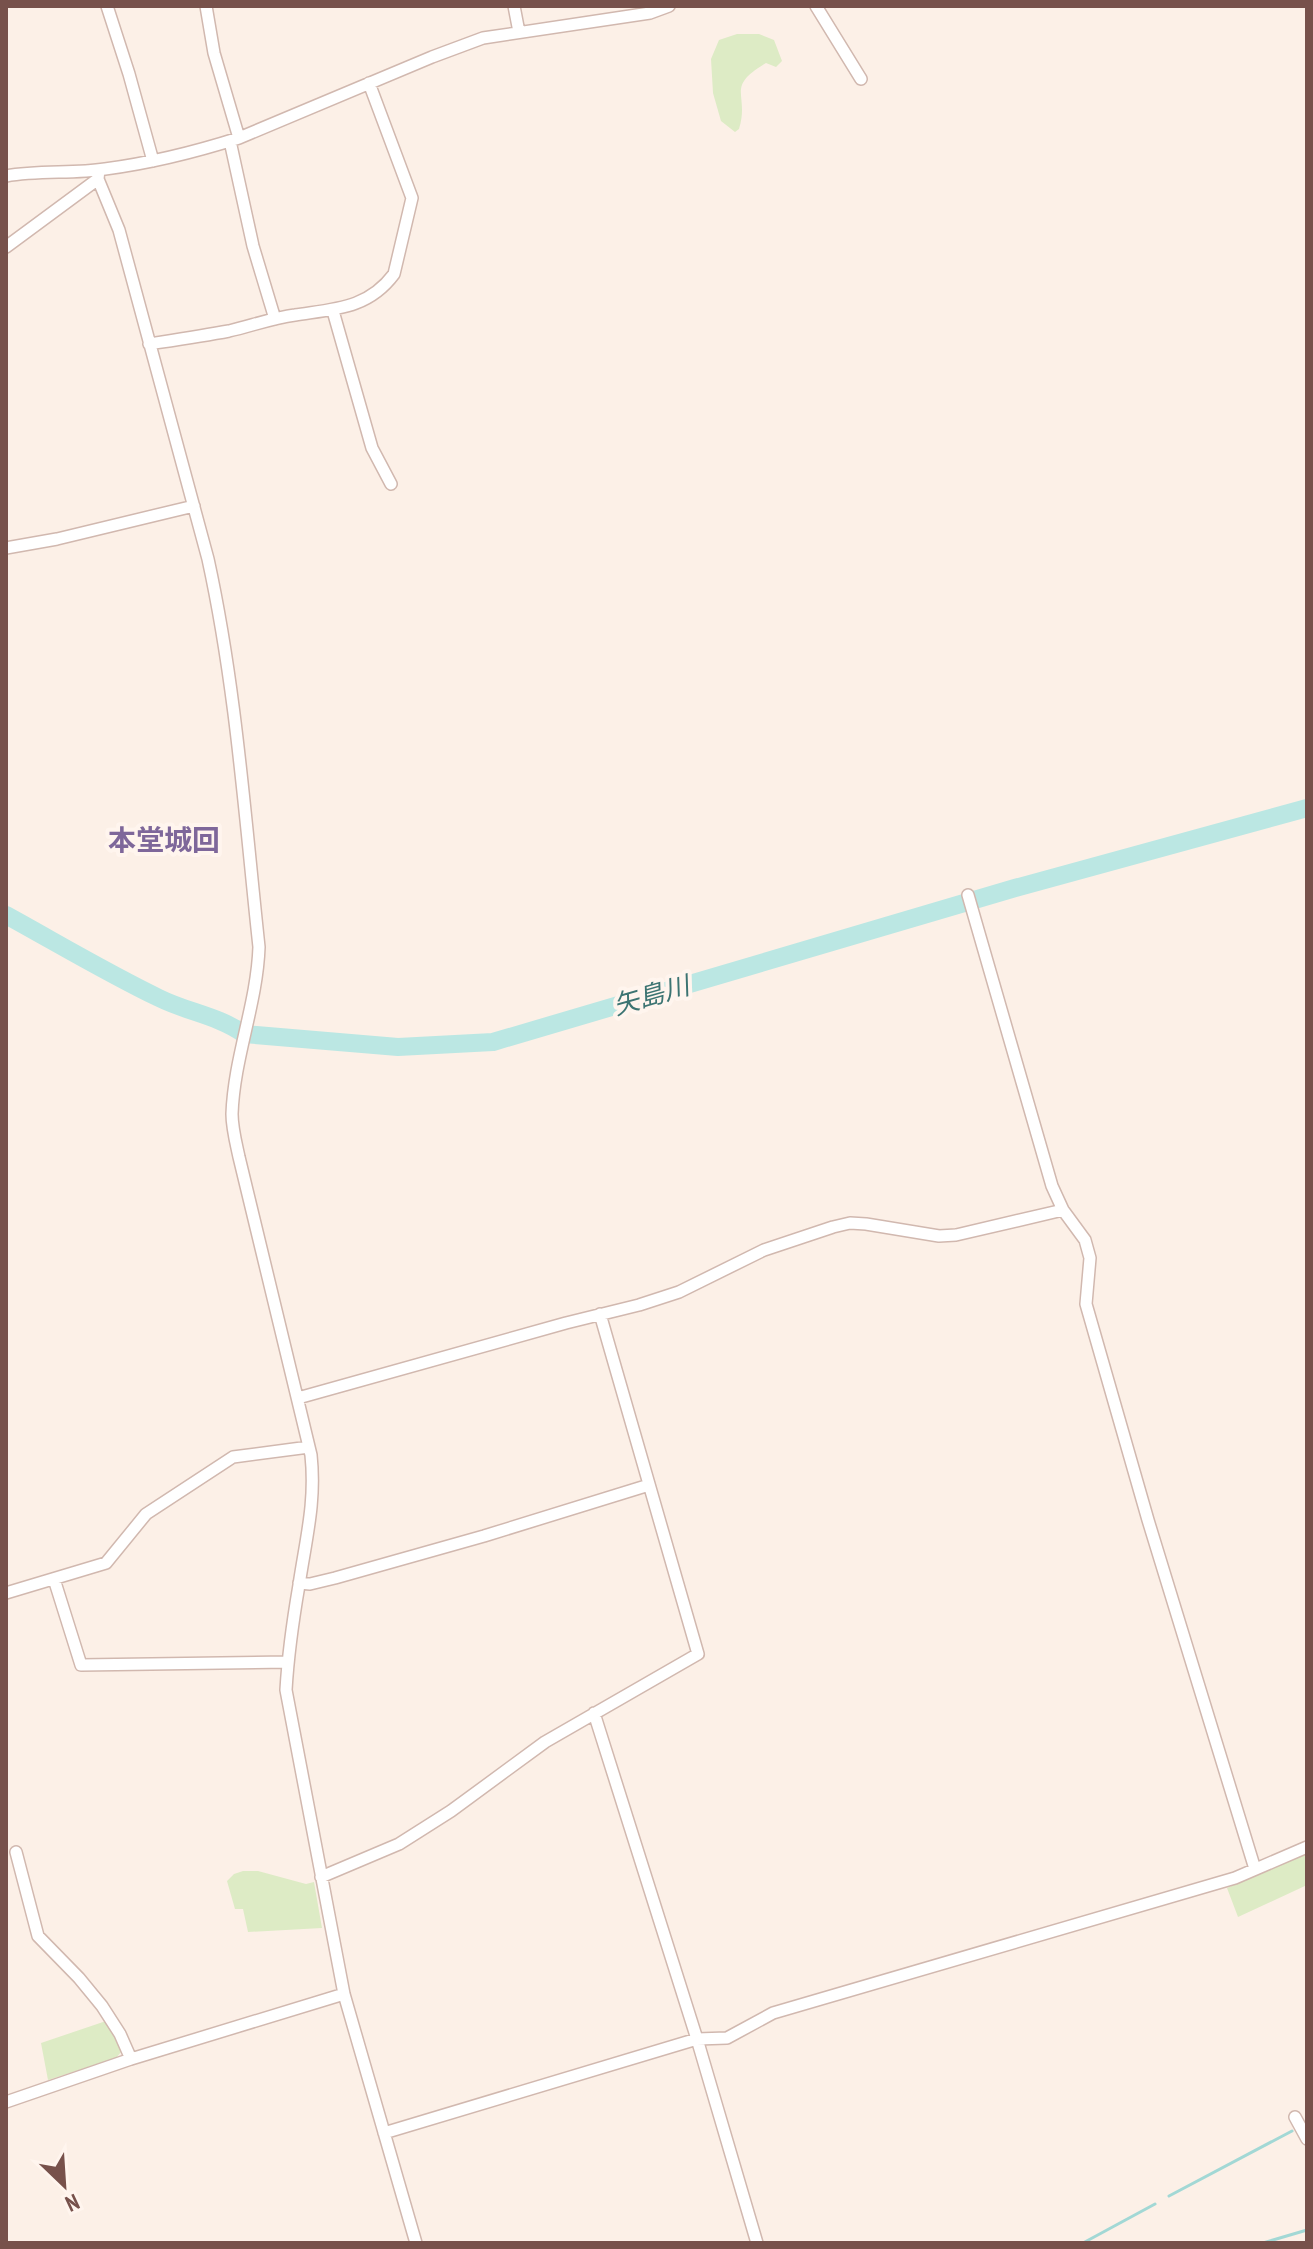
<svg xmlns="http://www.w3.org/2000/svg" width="1313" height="2249" viewBox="0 0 1313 2249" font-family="'PT Sans Narrow','Noto Sans JP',sans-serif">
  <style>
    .green { fill: #ddebc5 }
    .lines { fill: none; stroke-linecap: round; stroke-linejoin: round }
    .stream { stroke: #a2d8d5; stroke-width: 3 }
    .river { stroke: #bbe7e3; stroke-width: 18 }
    .minor-casing { stroke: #d1b8af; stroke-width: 14 }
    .minor { stroke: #fff; stroke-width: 11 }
    .labels { text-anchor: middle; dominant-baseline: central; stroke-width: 8; stroke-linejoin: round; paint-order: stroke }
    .water-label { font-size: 26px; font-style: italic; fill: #3c7472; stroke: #fff5ee }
    .quarter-label { font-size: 28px; font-weight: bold; fill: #7e679a; stroke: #fff5ee }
  </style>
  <rect width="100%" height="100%" fill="#fcf0e7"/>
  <!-- green -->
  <path class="green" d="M737,34H759L774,40L782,61L776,67L766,63C724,88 750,93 739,129L735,132L721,121L713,93L711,59L719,40Z
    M1307,1853V1885L1238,1917L1227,1888Z
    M243,1871H258L306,1884L314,1882L322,1928L248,1932L243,1909H235L227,1881L234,1874Z
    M106,2021L120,2042L121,2052L116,2058L48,2080L41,2043Z"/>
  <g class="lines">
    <!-- stream -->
    <path class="stream" d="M1169,2196L1292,2131
      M1083,2243L1155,2204
      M1263,2243L1307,2230"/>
    <!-- river -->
    <path class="river" d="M6,915C57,943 107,973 159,998C187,1012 219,1016 244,1034L398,1047L493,1042L1015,888L1307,808"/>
    <!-- minor casing -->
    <g class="minor-casing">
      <path id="minor" d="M107,6L129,74L153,161
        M206,6L214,53L239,138
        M514,6L519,32
        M816,6L861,79
        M230,141L253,246L275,319
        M99,170L98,179L119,230L208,559C236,687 245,818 259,947C257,1004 234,1057 232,1114C232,1128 236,1143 239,1157L311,1455C316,1502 306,1538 299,1585C293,1620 288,1655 286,1690L344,1994L416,2243
        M6,176C39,170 73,174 105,169C151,163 195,152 239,138L432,57L483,38L650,13L669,6
        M6,247L98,179
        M333,311L372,448L391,484
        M149,344C175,340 202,336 229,331C251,326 272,318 295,315C334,309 368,309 394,274L412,198L369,83
        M6,548L57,539L194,506
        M968,895L1052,1186L1063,1210L1085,1240L1090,1258L1086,1304L1148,1520L1255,1869
        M298,1398L566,1323L639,1305L679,1292L764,1250L833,1227L850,1223L866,1224L939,1236L956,1235L1063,1210
        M54,1579L81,1665L288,1662
        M299,1583L310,1584L335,1578L484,1536L649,1485
        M6,1593L106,1563L146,1514L233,1457L309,1447
        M594,1713L697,2039L757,2243
        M16,1852L38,1936L79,1978L102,2006L120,2034L131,2059
        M321,1877L399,1844L451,1811L545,1742L698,1654L600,1314
        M6,2102L131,2059L344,1994
        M1295,2117L1307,2139
        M384,2133L697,2039L727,2038L773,2013L1235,1878L1307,1847"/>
    </g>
    <!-- minor -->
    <use href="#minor" class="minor"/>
  </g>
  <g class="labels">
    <!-- water labels -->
    <g class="water-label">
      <text transform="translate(651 995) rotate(-16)">矢島川</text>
    </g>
    <!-- quarter labels -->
    <g class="quarter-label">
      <text x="164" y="839">本堂城回</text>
    </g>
  </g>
  <!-- border -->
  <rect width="1313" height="2249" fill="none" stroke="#77514b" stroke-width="16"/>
  <!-- north arrow -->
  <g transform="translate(64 2185) rotate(155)" stroke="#fff5ee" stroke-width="6" paint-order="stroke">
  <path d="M0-6L14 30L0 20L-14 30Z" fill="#77514b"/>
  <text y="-12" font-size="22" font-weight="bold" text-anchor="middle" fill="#77514b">N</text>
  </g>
</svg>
